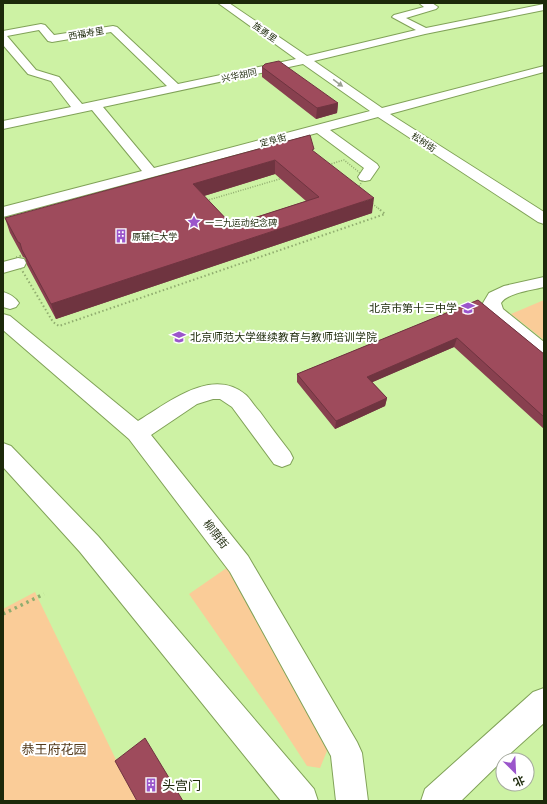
<svg xmlns="http://www.w3.org/2000/svg" width="547" height="804" viewBox="0 0 547 804" font-family="'IBM Plex Sans','Noto Sans SC',sans-serif">
  <style>
    .green { fill: #facc98 }
    .lines { fill: none; stroke-linecap: round; stroke-linejoin: round }
    .minor-casing { stroke: #80a258; stroke-width: 2 }
    .path-far2 { stroke: #90ad6f; stroke-width: 1.5; stroke-dasharray: 1 1.5; stroke-linecap: butt }
    .path-far1 { stroke: #90ad6f; stroke-width: 2; stroke-dasharray: 1.5 2.5; stroke-linecap: butt }
    .path { stroke: #90ad6f; stroke-width: 3.5; stroke-dasharray: 2.5 4; stroke-linecap: butt }
    .minor { fill: #fff; fill-rule: evenodd }
    .wall { fill: #88404f; fill-rule: evenodd }
    .shaded-wall { fill: #6f3440 }
    .building { fill: #9e4b5c; stroke: #6f3440; fill-rule: evenodd }
    .oneway { fill: #999f91 }
    .labels { text-anchor: middle; dominant-baseline: central; stroke-width: 4; stroke-linejoin: round; paint-order: stroke }
    .far-street-label { font-size: 9px; fill: #1c290a; stroke: #fff }
    .far-poi-label { font-size: 9px; fill: #1c290a; stroke: #fff; text-anchor: start }
    .poi-label { font-size: 11px; fill: #1c290a; stroke: #fff; text-anchor: end }
    .street-label { font-size: 11px; fill: #1c290a; stroke: #fff }
    .near-park-label { font-size: 13px; fill: #543b1d; stroke: #fff }
    .near-poi-label { font-size: 13px; fill: #1c290a; stroke: #fff; text-anchor: start }
  </style>
  <rect width="100%" height="100%" fill="#cdf2a4"/>
  <!-- green -->
  <path class="green" d="M544,300V340L511,314Z
    M228,567L317,716L327,751L320,768L307,766L279,723L189,594Z
    M35,592L120,768L138,801H3V609Z"/>
  <g class="lines">
    <!-- minor casing -->
    <g class="minor-casing">
      <path id="minor" d="M218,3H229L307,56L416,30L392,17L394,15L424,7L419,3H432L438,7L436,9L406,18L426,28L544,4V10L425,34L314,61L382,108L544,66V72L390,114L544,212V224L538,222L378,117L330,130L377,164L379,167L370,180L365,181L360,180L358,177L364,168L317,133L3,217V207L142,171L92,110L3,129V121L71,107L51,81L28,74L3,45V31L41,24L45,25L54,35L113,26L117,27L178,84L296,59ZM39,30L48,41L52,42L111,32L167,86L82,104L59,77L36,70L7,36ZM303,64L370,111L154,168L103,107Z
        M18,258L24,259L26,263L24,267L3,273V262Z
        M544,277V287C533,290 507,293 501,303L503,309L544,342V359L537,357L489,316L483,303L489,293L504,286Z
        M3,292C10,294 15,297 19,303L16,307L10,309L3,307Z
        M3,314L10,316L138,421C168,403 212,366 246,395C251,400 255,407 260,412C270,426 280,439 290,452L293,458L290,464L282,467L274,464L232,407L220,399H213L197,404L151,435L248,556L357,742L362,753L368,801H336L331,756L230,572L129,439L3,330Z
        M3,443L11,446L98,536L314,789L318,801H281L80,552L3,467Z
        M544,688V723L503,760L461,801H421L425,789L533,692Z"/>
    </g>
    <!-- path-far2 -->
    <path class="path-far2" d="M178,209L344,160L365,177L356,191L379,209"/>
    <!-- path-far1 -->
    <path class="path-far1" d="M182,208L17,257V262L53,322L59,326L385,214L378,208"/>
    <!-- path -->
    <path class="path" d="M3,614L44,594"/>
    <!-- minor -->
    <use href="#minor" class="minor"/>
  </g>
  <!-- wall -->
  <path class="wall" d="M262,67L338,103L337,113L316,119L262,77Z
    M314,152L372,213L56,319L27,265L25,258L23,257L10,233L5,218ZM275,174L306,201L232,225L204,196Z
    M478,300L544,354V429L454,347L372,382L387,398L385,406L335,429L297,382V374Z"/>
  <!-- shaded-wall -->
  <path class="shaded-wall" d="M338,103L337,113L316,119L317,108Z
    M275,160V174L194,199L193,184Z
    M374,198L372,213L56,319L51,304Z
    M457,338L454,347L366,385L367,377Z
    M387,398L385,406L335,429L336,421Z"/>
  <!-- building -->
  <path class="building" d="M279,61L338,103L317,108L262,67L265,64Z
    M310,135L314,149L312,150L374,198L51,304L22,250L20,243L18,242L5,218ZM275,160L319,197L232,225L193,184Z
    M478,300L544,354V417L457,338L367,377L387,398L336,421L297,374Z
    M145,738L183,801H137L115,761Z"/>
  <!-- one-way arrows -->
  <defs><path id="oneway-solid" d="M-6-.8H1V-3.2L6.5 0L1 3.2V.8H-6Z"/></defs>
  <use class="oneway" href="#oneway-solid" transform="translate(338 83) rotate(36)"/>
  <!-- icons -->
  <defs>
    <g id="sight-bare" transform="scale(1.08)"><path d="M0-6L1.8-2.2L6-1.7L2.9 1.2L3.7 5.4L0 3.3L-3.7 5.4L-2.9 1.2L-6-1.7L-1.8-2.2Z" fill="#9b56cb" stroke="#fff" stroke-width="2.5" paint-order="stroke"/></g>
    <g id="building-bare" transform="scale(1.08)"><path d="M-4-6H4V6H1V3H-1V6H-4ZM-2.5-4.3h1.7v1.8h-1.7ZM.8-4.3h1.7v1.8H.8ZM-2.5-1h1.7V.8h-1.7ZM.8-1h1.7V.8H.8Z" fill="#9b56cb" stroke="#fff" stroke-width="2.5" paint-order="stroke"/></g>
    <g id="school-bare" transform="scale(1.08)"><path d="M0-5L7-2L0 1L-7-2ZM-4 1L0 2.5L4 1V4Q0 6-4 4Z" fill="#9b56cb" stroke="#fff" stroke-width="2.5" paint-order="stroke"/></g>
    <g id="university-bare" transform="scale(1.08)"><path d="M0-5L7-2L0 1L-7-2ZM-4 1L0 2.5L4 1V4Q0 6-4 4Z" fill="#9b56cb" stroke="#fff" stroke-width="2.5" paint-order="stroke"/></g>
  </defs>
  <g fill-rule="evenodd">
    <use href="#sight-bare" x="194" y="222"/>
    <use href="#building-bare" x="121" y="236"/>
    <use href="#school-bare" x="468" y="308"/>
    <use href="#university-bare" x="179" y="337"/>
    <use href="#building-bare" x="151" y="785"/>
  </g>
  <g class="labels">
    <!-- far-street labels -->
    <g class="far-street-label">
      <text transform="translate(265 32) rotate(35)">旌勇里</text>
      <text transform="translate(86 33) rotate(-10)">西福寿里</text>
      <text transform="translate(239 75) rotate(-12)">兴华胡同</text>
      <text transform="translate(273 140) rotate(-15)">定阜街</text>
      <text transform="translate(424 142) rotate(33)">松树街</text>
    </g>
    <!-- far-poi labels -->
    <g class="far-poi-label">
      <text x="205" y="222">一二九运动纪念碑</text>
      <text x="132" y="236">原辅仁大学</text>
    </g>
    <!-- poi labels -->
    <g class="poi-label">
      <text x="457" y="308">北京市第十三中学</text>
      <text x="190" y="337" text-anchor="start">北京师范大学继续教育与教师培训学院</text>
    </g>
    <!-- street labels -->
    <g class="street-label">
      <text transform="translate(216 534) rotate(52)">柳荫街</text>
    </g>
    <!-- near-park labels -->
    <g class="near-park-label">
      <text x="54" y="749">恭王府花园</text>
    </g>
    <!-- near-poi labels -->
    <g class="near-poi-label">
      <text x="162" y="785">头宫门</text>
    </g>
  </g>
  <!-- border -->
  <rect width="547" height="804" fill="none" stroke="#1c290a" stroke-width="8"/>
  <!-- north arrow -->
  <g transform="translate(515 772) rotate(156)"><circle r="19" fill="#ffffff" stroke="#a4a99d"/>
  <path d="M0-3L7 15L0 10L-7 15Z" fill="#9b56cb"/>
  <text y="-6" font-size="11" font-weight="bold" text-anchor="middle" fill="#1c290a">北</text>
  </g>
</svg>
